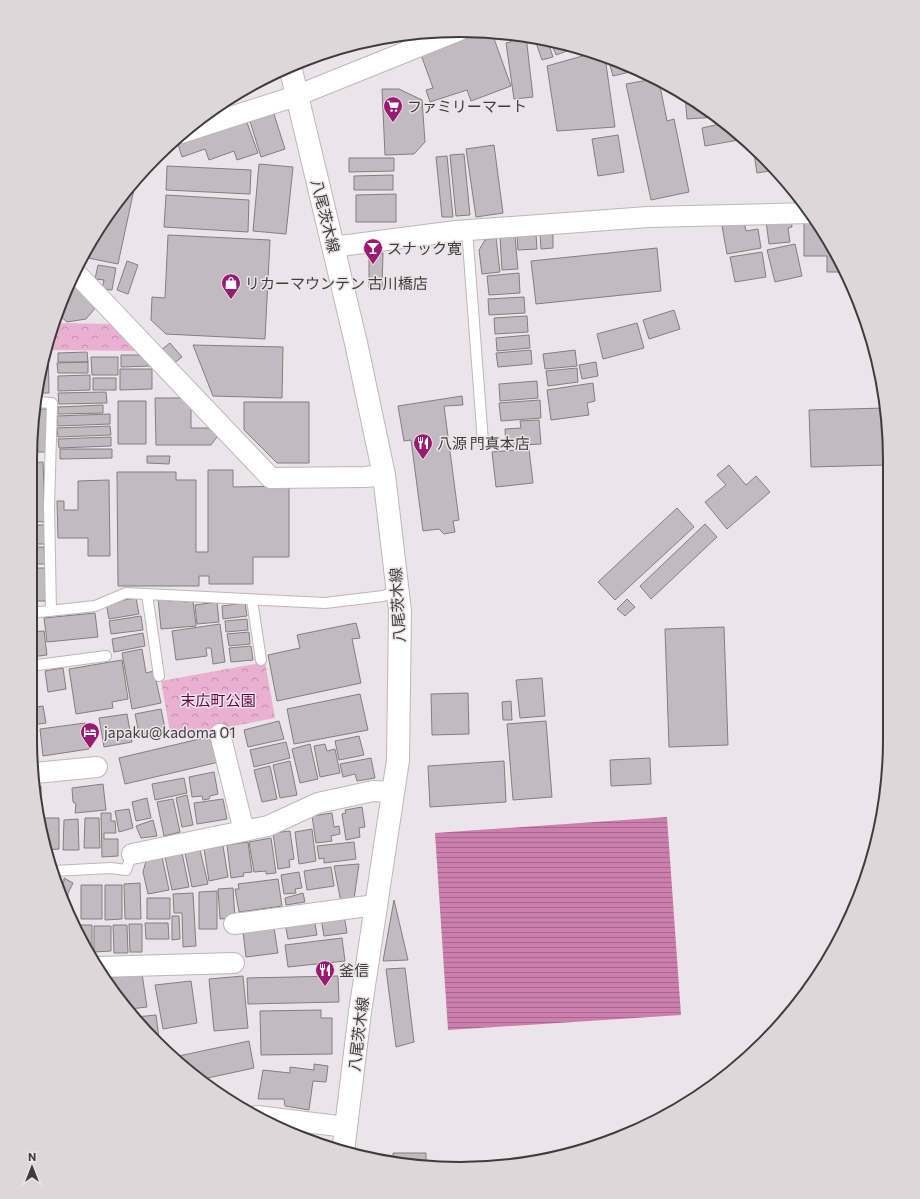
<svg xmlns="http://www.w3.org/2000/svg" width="920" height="1199" viewBox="0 0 920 1199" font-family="Commissioner,'Noto Sans JP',sans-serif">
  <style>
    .park { fill: url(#park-crowns) }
    .water { fill: url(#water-rules) }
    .building { fill: #c1bbbf; stroke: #847e81 }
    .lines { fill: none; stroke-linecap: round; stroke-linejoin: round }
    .service-casing { stroke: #bdb7ba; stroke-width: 12 }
    .minor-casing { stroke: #bdb7ba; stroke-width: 22 }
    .primary-casing { stroke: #bdb7ba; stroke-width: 24 }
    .service { stroke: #fff; stroke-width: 10 }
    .minor { stroke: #fff; stroke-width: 20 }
    .primary { stroke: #fff; stroke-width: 22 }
    .rail-casing { stroke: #656163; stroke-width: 4.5 }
    .rail { stroke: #ebe4e8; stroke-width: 3; stroke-dasharray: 9; stroke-linecap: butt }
    .labels { text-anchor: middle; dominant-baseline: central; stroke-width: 3; stroke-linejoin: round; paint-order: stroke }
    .poi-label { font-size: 15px; fill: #3e3c3d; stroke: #ebe4e8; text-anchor: start }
    .street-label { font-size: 15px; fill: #3e3c3d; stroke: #ebe4e8 }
    .park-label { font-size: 15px; fill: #640049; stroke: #ebe4e8 }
    .rim { fill: none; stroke: #3e3c3d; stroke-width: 2 }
  </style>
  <defs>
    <pattern id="park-crowns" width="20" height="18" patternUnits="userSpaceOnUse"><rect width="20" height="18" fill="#eab0d1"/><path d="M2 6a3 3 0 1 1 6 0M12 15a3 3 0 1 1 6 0" fill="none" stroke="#bf90ab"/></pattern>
    <pattern id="water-rules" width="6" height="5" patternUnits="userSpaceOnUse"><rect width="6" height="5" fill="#cc7ead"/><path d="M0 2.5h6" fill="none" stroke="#a7688e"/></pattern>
  </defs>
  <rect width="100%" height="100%" fill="#ebe4e8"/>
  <!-- park -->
  <path class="park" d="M54,323L115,324L140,351L52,350V329Z
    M265,662L275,718L171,738L161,681Z"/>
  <!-- water -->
  <path class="water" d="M667,817L681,1015L448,1030L435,833Z"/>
  <!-- building -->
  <path class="building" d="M477,32L492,33L511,86L471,101L467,90L430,102L426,90L433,88L420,52Z
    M510,35L526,36L533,97L514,99L506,43L511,42Z
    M534,37L547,39L553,57L542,60Z
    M550,40L565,45L567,51L556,55Z
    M593,53L605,57L615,127L557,131L547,66Z
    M608,58L625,63L638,70L613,76Z
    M654,79L659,81L667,121L674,119L689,192L651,200L626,84Z
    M382,89H399L422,100L425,142L414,154L385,155Z
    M685,95L699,103L716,117L687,119Z
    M273,111L285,149L261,157L249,118Z
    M245,117L258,153L237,160L234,151L209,160L205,149L182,157L177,141Z
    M724,123L744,139L705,146L702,128Z
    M618,135L624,172L598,176L592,139Z
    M494,145L503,213L476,217L466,149Z
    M753,147L764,156L775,170L757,173Z
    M464,154L470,215L456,216L450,155Z
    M447,156L453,217H442L436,157Z
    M349,158H394V171L349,172Z
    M259,164L293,167L286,234L253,231Z
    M167,166L251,170L250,194L166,190Z
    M393,175V190H354V176Z
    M136,180L118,264L88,258L91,244L119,198Z
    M396,194V222H356V195Z
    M166,195L249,200L248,232L164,227Z
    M791,218L792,227L788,228L790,242L769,244L766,221Z
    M804,221H818L843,272H827V256H804Z
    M744,222L746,231L758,229L761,248L727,254L722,226Z
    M553,233V248L541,249L540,234Z
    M536,234L537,249L518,250L517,235Z
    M168,235L270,240L265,339L166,334L151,320L152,297L165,298Z
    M515,236L518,269L502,270L500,238Z
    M496,238L500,272L482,274L479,250L485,240Z
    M795,244L802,276L775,282L767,250Z
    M657,248L661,291L536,304L531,261Z
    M762,252L766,277L735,282L730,257Z
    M369,253H383L382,288H369Z
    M127,261L138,265L128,294L117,290Z
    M98,265L116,268L112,290L102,289L104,280L95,279Z
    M519,273L520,293L489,295L487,276Z
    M70,282L97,306L86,319L67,322L58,314Z
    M524,297L525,313L489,315L488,299Z
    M674,310L680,329L649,339L643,320Z
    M527,316L528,332L495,334L494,318Z
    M637,323L644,348L603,359L597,334Z
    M529,335L530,348L497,351L496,338Z
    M170,343L182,357L173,364L161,350Z
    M193,345L283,347L282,398L213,396Z
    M45,347H48L49,393H37Z
    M531,350L532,364L498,367L496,353Z
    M575,350L577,366L545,369L543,354Z
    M87,352L88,362H58V353Z
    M121,355H150V366L121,367Z
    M91,357H118V375H92Z
    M88,362V373H58L57,363Z
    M596,362L598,376L582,379L579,365Z
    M577,368L578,382L548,386L546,371Z
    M120,369H152V389L120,390Z
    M90,375V390L58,391V376Z
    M93,378H116V390H93Z
    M537,381L538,398L500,401L499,384Z
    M593,383L595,401L587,403L589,415L551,420L547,390Z
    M106,392L107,403L59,404L58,393Z
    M462,396L463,405L444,406L459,520L453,521L455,532L444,534L439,529L423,531L411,440L404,441L398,406Z
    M155,398H183L191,406V428H211L219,434L211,445H156Z
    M540,400L541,418L501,421L499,403Z
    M118,401H146V444H118Z
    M244,402H309V463H277L244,430Z
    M103,405V413L58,414V407Z
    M886,408V465L811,467L809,410Z
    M35,409H47V452H36Z
    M110,414V424L58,426L57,416Z
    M539,420L541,444L506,446L505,429L521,428L520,421Z
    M32,424V453H31V432Z
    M110,426L111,435L58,437L57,428Z
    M111,437V446L59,448L58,439Z
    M60,449H112V458L60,459Z
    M529,449L533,483L496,487L492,452Z
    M147,456H170L169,464L147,463Z
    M43,462L45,522L31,521V463Z
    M729,465L746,485L756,476L770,492L727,529L705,502L726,485L717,475Z
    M208,470H233V487L289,486V557H253V584H209V576H199V586H118L117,472H176V480H196V552H208Z
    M109,480L110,556H88V538H58L57,501H64V510H78V481Z
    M677,508L694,527L615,600L598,582Z
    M705,524L717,537L651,599L640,586Z
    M31,525H45V544H31Z
    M31,547H44L45,564H31Z
    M31,568H46V601H30Z
    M136,598L139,614L109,619L106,603Z
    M158,598H168V601L183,599L184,602L193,601L196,626L161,629Z
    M627,599L635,607L625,616L617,609Z
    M217,602L219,622L197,624L195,605Z
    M245,603L247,616L223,619L222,606Z
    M95,613L98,637L47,642L44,618Z
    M141,616L143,630L111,634L109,621Z
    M247,619L248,630L226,632L225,621Z
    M356,623L360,638L352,639L361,683L277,701L268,655L300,648L297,635Z
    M220,624L225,662L213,664L211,648H206L207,656L176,660L172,631Z
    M724,627L728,745L669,747L665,629Z
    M44,631L47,655L30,657V632Z
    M249,632L250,644L229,646L227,634Z
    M143,633L145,646L114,652L112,639Z
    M251,646L253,660L231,662L229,648Z
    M142,649L146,673L154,671L161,703L132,709L122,653Z
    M122,660L128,699L112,702L113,708L76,714L69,669Z
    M63,668L66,689L48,692L45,671Z
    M542,678L545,716L520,718L516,680Z
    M468,693L469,734L432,735L431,694Z
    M360,694L368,730L294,744L287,709Z
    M511,701L512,720H503L502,702Z
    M43,706L46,723L32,725L30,708Z
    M161,709L166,733L140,738L135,714Z
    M127,714L132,742L104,747L99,718Z
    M279,721L284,739L248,747L244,730Z
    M546,721L552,797L513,800L507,724Z
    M85,723L89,749L43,756L40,729Z
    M212,736L219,762L125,784L119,758Z
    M359,736L364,755L339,760L335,741Z
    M286,742L290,758L254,767L250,750Z
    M310,744L318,779L300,783L292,749Z
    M325,744L327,751L335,749L340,773L320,777L314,746Z
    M371,758L375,778L357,781L355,774L343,777L340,764Z
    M650,758L651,784L611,786L610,760Z
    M290,761L297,795L280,798L273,765Z
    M504,761L506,802L430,807L428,766Z
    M270,766L277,799L262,802L254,770Z
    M214,772L218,794L210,796L209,799L203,800L202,796L192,797L189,777Z
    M184,778L187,793L155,800L152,784Z
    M103,784L106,810L75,813L76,804L73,802L72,788Z
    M36,786H41V817H40Z
    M187,795L193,825L182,827L176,798Z
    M147,798L151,818L136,821L132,802Z
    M173,799L180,832L164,836L157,802Z
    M223,799L227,819L197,824L194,803Z
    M362,807L365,827L359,828L360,837L346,840L342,814L346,813L345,810Z
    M129,809L133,828L119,832L115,811Z
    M101,813H111V821H115L116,833H104V839H118V856L102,857Z
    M332,813L334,827L339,826L340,834L331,836L332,841L316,843L312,816Z
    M44,818H59V849L45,850Z
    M85,818H99L100,848H84Z
    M78,819L79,850H63L64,820Z
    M153,820L157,836L141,838L136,826Z
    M312,829L316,861L299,864L295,832Z
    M290,831L294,859L289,860L290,867L278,869L273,833Z
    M271,838L276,873L266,874V871L254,872L249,842Z
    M248,842L252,872L243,873L244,876L231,878L227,845Z
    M354,842L356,859L324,863V858L319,859L317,846Z
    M223,846L228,877L209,881L204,849Z
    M200,850L208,884L192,887L185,853Z
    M182,853L189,887L172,890L165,857Z
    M162,857L169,890L148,894L143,872L146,861Z
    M359,864L354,899L341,902L334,866Z
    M331,867L334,886L307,890L304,871Z
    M299,872L302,888L295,889L296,893L284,894L281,875Z
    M64,878L73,883L68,893V908L58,882H64Z
    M278,879L282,906L239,912L235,889H239L238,884Z
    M140,883L141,919H125L124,884Z
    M81,885H102V919H81Z
    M105,885H122V919L105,920Z
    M233,888L235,918L220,919L218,889Z
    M217,891V929H199V892Z
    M193,893L196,946L183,947L182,913H174L173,894Z
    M303,893L305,902L286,905L285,898Z
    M147,898H170V919H147Z
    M394,900L408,960L383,961Z
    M344,915L347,933L324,936L321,919Z
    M172,916H179L180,939L172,940Z
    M314,918L317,935L288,939L285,923Z
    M145,923H168L169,939H146Z
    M129,924H142V952H130Z
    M79,925H92V951H87L79,933Z
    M113,925H127L128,953H114Z
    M94,926H111V951L94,952Z
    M274,928L278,953L246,957L243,932Z
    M342,938L345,961L288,967L285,945Z
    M405,968L414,1042L396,1047L386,969Z
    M142,974L147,1007L130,1009L106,978Z
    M243,976L248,1028L214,1031L209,979Z
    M338,976L339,1002L248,1004L247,978Z
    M191,981L197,1023L163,1029L155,985Z
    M321,1010V1018H332V1054L261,1055L260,1011Z
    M156,1015L160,1046L136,1017Z
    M249,1041L254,1068L203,1079L174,1057Z
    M314,1064L328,1066L326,1082L313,1081L309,1110L285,1106L284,1099H258L263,1070L290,1073V1067L314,1070Z
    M393,1153H426V1164L393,1160Z"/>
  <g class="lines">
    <!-- service casing -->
    <g class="service-casing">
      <path id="service" d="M467,230L483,442
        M36,402L52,403L49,506L51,611
        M147,594L159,676
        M252,600L261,660
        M30,613L95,606L126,593L325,603L383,596L398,591
        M30,666L106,656
        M53,871L111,868L126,870L132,854"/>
    </g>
    <!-- minor casing -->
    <g class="minor-casing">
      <path id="minor" d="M181,133L296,96L460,30
        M333,247L456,231L648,217L811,213
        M74,271L271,478L365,477L384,475
        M220,734L244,831
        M35,773L97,767
        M132,854L268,826L318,803L373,791L392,792
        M234,924L375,905
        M98,967L234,963
        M257,1116L346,1127"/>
    </g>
    <!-- primary casing -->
    <g class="primary-casing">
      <path id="primary" d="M290,66L356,343L384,475L400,611L398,760L360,1012L343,1152"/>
    </g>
    <!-- service -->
    <use href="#service" class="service"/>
    <!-- minor -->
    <use href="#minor" class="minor"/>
    <!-- primary -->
    <use href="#primary" class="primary"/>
    <!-- rail casing -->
    <g class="rail-casing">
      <path id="rail" d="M284,69L348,47"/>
    </g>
    <!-- rail -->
    <use href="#rail" class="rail"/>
  </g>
  <!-- icons -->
  <defs>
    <g id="supermarket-pin" transform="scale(1)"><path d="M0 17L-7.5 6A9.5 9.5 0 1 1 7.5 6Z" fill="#981a72" stroke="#ebe4e8"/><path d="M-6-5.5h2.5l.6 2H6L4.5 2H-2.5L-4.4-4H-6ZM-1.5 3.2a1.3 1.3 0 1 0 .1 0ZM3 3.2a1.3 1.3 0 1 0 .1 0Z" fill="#fff"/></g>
    <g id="bar-pin" transform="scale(1)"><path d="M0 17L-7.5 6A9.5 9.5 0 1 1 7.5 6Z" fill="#981a72" stroke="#ebe4e8"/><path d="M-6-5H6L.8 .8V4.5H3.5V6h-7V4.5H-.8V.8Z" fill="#fff"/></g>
    <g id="shop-pin" transform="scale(1)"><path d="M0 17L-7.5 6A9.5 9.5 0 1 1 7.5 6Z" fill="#981a72" stroke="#ebe4e8"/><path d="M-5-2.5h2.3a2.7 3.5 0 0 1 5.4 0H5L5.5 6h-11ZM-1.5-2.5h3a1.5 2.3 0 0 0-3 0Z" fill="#fff"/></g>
    <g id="restaurant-pin" transform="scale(1)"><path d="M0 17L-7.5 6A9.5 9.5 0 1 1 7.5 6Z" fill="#981a72" stroke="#ebe4e8"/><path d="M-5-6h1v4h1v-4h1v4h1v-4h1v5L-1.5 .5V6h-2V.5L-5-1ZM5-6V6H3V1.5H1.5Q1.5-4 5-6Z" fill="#fff"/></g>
    <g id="hotel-pin" transform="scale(1)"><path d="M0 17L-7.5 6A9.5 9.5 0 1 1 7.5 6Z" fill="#981a72" stroke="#ebe4e8"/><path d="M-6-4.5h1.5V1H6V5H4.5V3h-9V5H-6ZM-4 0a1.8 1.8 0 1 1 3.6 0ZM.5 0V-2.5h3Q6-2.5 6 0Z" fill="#fff"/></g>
  </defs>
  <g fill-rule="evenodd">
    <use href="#supermarket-pin" x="393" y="106"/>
    <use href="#bar-pin" x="373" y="248"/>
    <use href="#shop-pin" x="231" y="283"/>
    <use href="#restaurant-pin" x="423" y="443"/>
    <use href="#hotel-pin" x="90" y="732"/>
    <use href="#restaurant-pin" x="325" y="970"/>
  </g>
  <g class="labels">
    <!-- poi labels -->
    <g class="poi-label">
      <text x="407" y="106">ファミリーマート</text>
      <text x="387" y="248">スナック寛</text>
      <text x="245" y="283">リカーマウンテン 古川橋店</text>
      <text x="437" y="443">八源 門真本店</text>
      <text x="104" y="732">japaku@kadoma 01</text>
      <text x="339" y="970">釜信</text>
    </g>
    <!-- street labels -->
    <g class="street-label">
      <text transform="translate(326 216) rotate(76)">八尾茨木線</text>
      <text transform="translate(397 605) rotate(-93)">八尾茨木線</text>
      <text transform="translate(358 1034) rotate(-83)">八尾茨木線</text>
    </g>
    <!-- park labels -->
    <g class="park-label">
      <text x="218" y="700">末広町公園</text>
    </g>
  </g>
  <!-- crop -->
  <path d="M0 0H920V1199H0ZM460 37H460A423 423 0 0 1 883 460V739A423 423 0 0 1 460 1162H460A423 423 0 0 1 37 739V460A423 423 0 0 1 460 37Z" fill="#ddd7da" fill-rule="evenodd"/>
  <path class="rim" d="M460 37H460A423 423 0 0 1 883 460V739A423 423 0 0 1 460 1162H460A423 423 0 0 1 37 739V460A423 423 0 0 1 460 37Z"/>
  <!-- north arrow -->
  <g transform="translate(32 1167)" stroke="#ebe4e8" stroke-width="3" paint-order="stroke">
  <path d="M0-3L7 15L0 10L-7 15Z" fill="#3e3c3d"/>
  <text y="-6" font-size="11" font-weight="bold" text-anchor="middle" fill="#3e3c3d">N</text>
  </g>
</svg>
